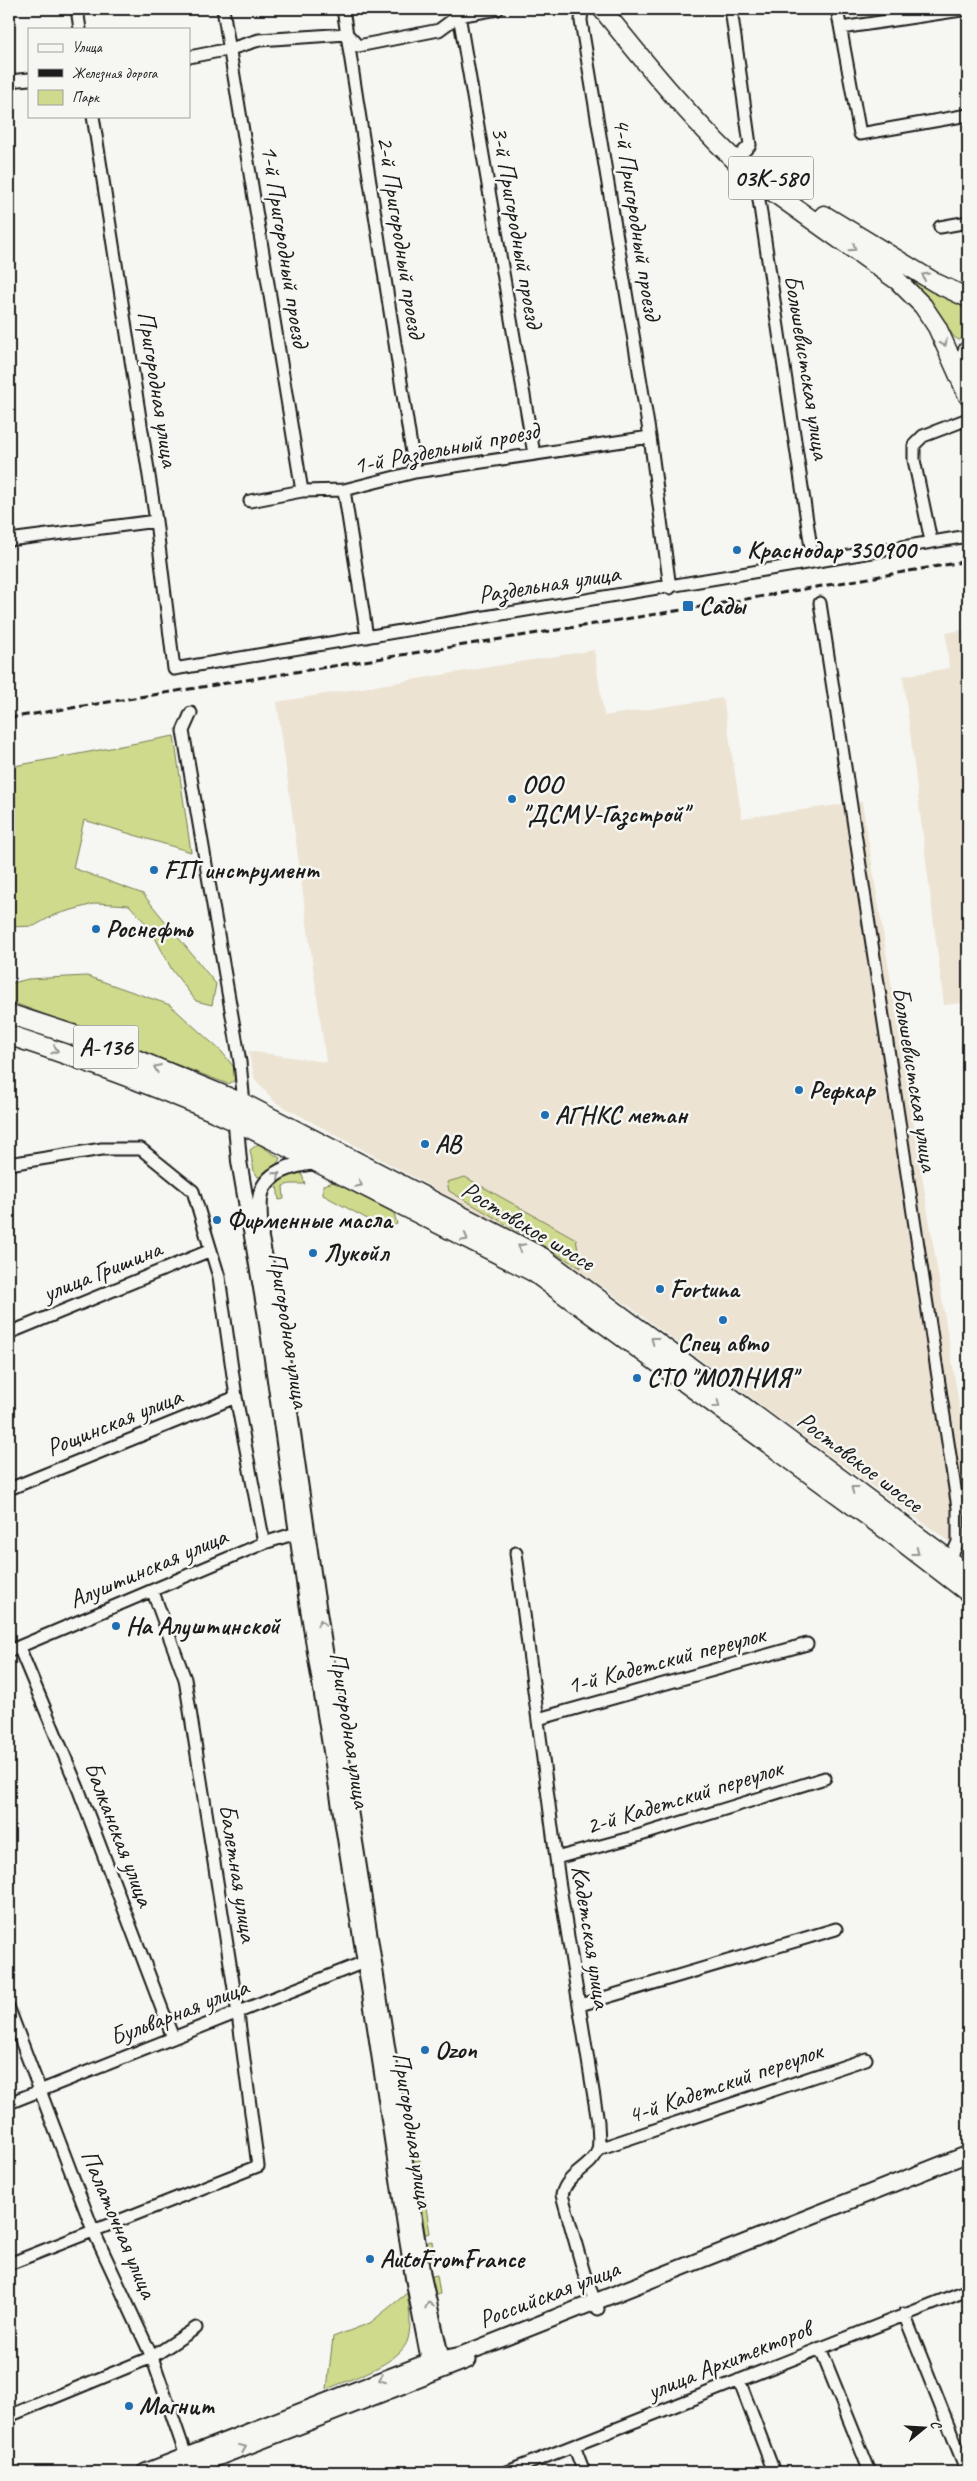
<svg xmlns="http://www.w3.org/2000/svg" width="977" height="2481" viewBox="0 0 977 2481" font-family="Caveat,sans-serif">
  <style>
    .built { fill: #ece3d2 }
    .green { fill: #cfda8d; stroke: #767b54 }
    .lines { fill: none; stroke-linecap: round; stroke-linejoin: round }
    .minor-casing { stroke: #1c1c1c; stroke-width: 15 }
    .tertiary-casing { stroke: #1c1c1c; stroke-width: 18 }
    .secondary-casing { stroke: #1c1c1c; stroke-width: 19 }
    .primary-casing { stroke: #1c1c1c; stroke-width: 21 }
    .trunk-casing { stroke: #1c1c1c; stroke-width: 22 }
    .minor { stroke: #f6f6f2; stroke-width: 11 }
    .tertiary { stroke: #f6f6f2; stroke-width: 14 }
    .secondary { stroke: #f6f6f2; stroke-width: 15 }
    .primary { stroke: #f6f6f2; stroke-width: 18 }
    .trunk { stroke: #f6f6f2; stroke-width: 19 }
    .rail { stroke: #1c1c1c; stroke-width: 3; stroke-dasharray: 8 4; stroke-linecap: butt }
    .oneway { stroke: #949492 }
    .poi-dot { fill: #1f6fb2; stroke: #f6f6f2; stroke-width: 2 }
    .labels { text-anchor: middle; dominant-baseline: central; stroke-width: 5; stroke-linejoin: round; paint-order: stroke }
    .shield { fill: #f6f6f2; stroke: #5d5d5c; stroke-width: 1 }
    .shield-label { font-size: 24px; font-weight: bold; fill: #1c1c1c }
    .street-label { font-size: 25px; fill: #1c1c1c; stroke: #f6f6f2 }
    .poi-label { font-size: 25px; font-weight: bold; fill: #1c1c1c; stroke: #f6f6f2; text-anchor: start }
  </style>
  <rect width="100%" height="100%" fill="#f6f6f2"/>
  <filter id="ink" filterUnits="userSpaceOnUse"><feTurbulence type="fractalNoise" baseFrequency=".02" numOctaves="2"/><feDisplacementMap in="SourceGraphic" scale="10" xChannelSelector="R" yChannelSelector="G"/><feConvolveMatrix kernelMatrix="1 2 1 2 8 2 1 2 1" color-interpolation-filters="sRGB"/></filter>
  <g filter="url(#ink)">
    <!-- built -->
    <path class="built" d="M968,629V1002L944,1005L903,676L949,668L946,633Z
      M594,650L604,716L723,698L742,818L862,802L968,1461V1555L793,1429L606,1289L509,1229L275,1102L255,1079L248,1051L326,1062L277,702Z"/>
    <!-- green -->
    <path class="green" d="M913,279L968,306V335L959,340L954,337L929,300L912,282Z
      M174,736L191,852L84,820L73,868L143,894L216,984L212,1005L196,1001L172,970L150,928L129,905L97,903L54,915L34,926L9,927V767Z
      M87,976L170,1005L222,1052L236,1070L234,1081L228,1084L9,1001V984L28,979Z
      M258,1144L280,1158C277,1166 267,1176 258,1177L254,1171L250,1150Z
      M294,1168L301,1172L305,1184H290L283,1186L284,1199L279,1200L277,1185Z
      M465,1177L576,1239L581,1268L449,1191L447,1182Z
      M334,1182L394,1213L397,1224L386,1229L323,1195V1185Z
      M420,2160L425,2200L416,2201L410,2161Z
      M426,2207L430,2233L422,2235L418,2208Z
      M432,2241L434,2260L425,2262L423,2243Z
      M437,2275L440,2294L432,2296L429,2277Z
      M407,2293C409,2308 412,2324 408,2339C402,2363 348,2380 327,2389L333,2337L370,2323Z"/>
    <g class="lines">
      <!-- minor casing -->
      <g class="minor-casing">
        <path id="minor" d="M77,9L80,29
          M223,9L302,491
          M343,9L415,472
          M458,9L534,454
          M582,9L581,21L650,437L670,588
          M731,9L750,145L742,153
          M837,9L860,134L968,115
          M841,28L968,9
          M189,57L230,49L259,40L347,34L358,46L439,30L458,16L498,9
          M9,81L29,79
          M93,116L156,521L174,669L968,536
          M756,180L813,561
          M940,227L968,222
          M344,490L367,637
          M250,501L302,491L344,490L415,472L650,437
          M9,540L156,521
          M931,541L914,460V445L923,436L968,419
          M820,603L958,1508V1542L948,1564
          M191,713L183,731L240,1062L244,1104
          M9,1164L102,1149H141L193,1191L219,1277L236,1397L264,1543
          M9,1333L211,1250
          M9,1489L236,1397
          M516,1553L559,1881L598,2122C598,2130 600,2142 598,2150C591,2169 567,2173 562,2195L584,2273L598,2309
          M19,1647L78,1788L173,2038
          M9,1651L264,1543L303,1531
          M538,1719L807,1644
          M556,1858L634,1837L825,1778
          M580,2005L836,1929
          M9,2009L93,2230L152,2357L186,2456
          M9,2103L372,1959
          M598,2149L866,2059
          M9,2264L258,2166L238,2014L185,1679L153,1592
          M904,2314L967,2472
          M820,2348L870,2472
          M739,2380L774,2472
          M9,2416L152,2357L196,2328
          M574,2446L584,2472
          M507,2472L968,2290"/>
      </g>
      <!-- tertiary casing -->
      <g class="tertiary-casing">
        <path id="tertiary" d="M235,1114L239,1161L266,1317L306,1596L368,1981L413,2278L431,2371
          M261,1235C260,1223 259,1210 260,1199C263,1172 294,1164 316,1162
          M261,1238L276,1315L316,1593L423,2276L444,2369"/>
      </g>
      <!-- secondary casing -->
      <g class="secondary-casing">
        <path id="secondary" d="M145,2472L389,2377L428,2362L461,2355L968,2154
          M181,2472L468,2360"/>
      </g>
      <!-- primary casing -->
      <g class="primary-casing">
        <path id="primary" d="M602,9C650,69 698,128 756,180L898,281L923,306L937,327L968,396
          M824,215L936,283L968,298
          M964,383L965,358L968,350"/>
      </g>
      <!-- trunk casing -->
      <g class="trunk-casing">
        <path id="trunk" d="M9,1014L86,1039L244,1104L543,1258L968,1574
          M9,1035C88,1061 166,1089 242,1124L534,1272L890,1532L968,1592"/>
      </g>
      <!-- minor -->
      <use href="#minor" class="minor"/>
      <!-- tertiary -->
      <use href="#tertiary" class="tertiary"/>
      <!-- secondary -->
      <use href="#secondary" class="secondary"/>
      <!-- primary -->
      <use href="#primary" class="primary"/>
      <!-- trunk -->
      <use href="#trunk" class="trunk"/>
      <!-- rail -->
      <path class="rail" d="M9,718L688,609L968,561"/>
    </g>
    <!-- one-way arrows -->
    <defs><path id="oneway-chevron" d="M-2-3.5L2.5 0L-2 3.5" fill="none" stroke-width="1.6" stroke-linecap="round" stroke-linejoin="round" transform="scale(1.25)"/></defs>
    <g class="oneway">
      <use href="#oneway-chevron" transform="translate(853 248) rotate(34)"/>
      <use href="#oneway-chevron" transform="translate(925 276) rotate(-150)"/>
      <use href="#oneway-chevron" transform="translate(944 343) rotate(64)"/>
      <use href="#oneway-chevron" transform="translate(55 1050) rotate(18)"/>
      <use href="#oneway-chevron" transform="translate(157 1068) rotate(-157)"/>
      <use href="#oneway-chevron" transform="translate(277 1175) rotate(-41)"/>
      <use href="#oneway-chevron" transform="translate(359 1184) rotate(27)"/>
      <use href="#oneway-chevron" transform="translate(465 1238) rotate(27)"/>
      <use href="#oneway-chevron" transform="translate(521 1247) rotate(-152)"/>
      <use href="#oneway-chevron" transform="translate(654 1340) rotate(-143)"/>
      <use href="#oneway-chevron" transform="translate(717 1405) rotate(36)"/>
      <use href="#oneway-chevron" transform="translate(854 1489) rotate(-143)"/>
      <use href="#oneway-chevron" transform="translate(916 1552) rotate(38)"/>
      <use href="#oneway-chevron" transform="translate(321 1623) rotate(-99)"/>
      <use href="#oneway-chevron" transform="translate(429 2305) rotate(-102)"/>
      <use href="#oneway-chevron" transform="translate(382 2379) rotate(159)"/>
      <use href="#oneway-chevron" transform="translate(243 2448) rotate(-22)"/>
    </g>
  </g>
  <!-- markers -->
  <g class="poi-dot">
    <circle cx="737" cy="550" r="5"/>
    <rect x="682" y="600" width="12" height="12" rx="2.5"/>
    <circle cx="512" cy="799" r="5"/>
    <circle cx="154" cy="870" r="5"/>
    <circle cx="96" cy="929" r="5"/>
    <circle cx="799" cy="1090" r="5"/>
    <circle cx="545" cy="1115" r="5"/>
    <circle cx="425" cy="1144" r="5"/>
    <circle cx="217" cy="1220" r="5"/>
    <circle cx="313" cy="1253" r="5"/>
    <circle cx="660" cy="1289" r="5"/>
    <circle cx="723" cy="1320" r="5"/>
    <circle cx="637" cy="1378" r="5"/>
    <circle cx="116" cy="1626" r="5"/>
    <circle cx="425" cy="2050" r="5"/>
    <circle cx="370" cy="2259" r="5"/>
    <circle cx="129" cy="2406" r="5"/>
  </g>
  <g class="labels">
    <!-- shield labels -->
    <g class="shield">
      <rect x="728.5" y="156.5" width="85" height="43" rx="4"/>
      <rect x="73.5" y="1025.5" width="65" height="43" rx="4"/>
    </g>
    <g class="shield-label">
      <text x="771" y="178">03К-580</text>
      <text x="106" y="1047">А-136</text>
    </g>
    <!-- street labels -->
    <g class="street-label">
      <text transform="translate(637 219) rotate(81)">4-й Пригородный проезд</text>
      <text transform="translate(517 227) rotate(80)">3-й Пригородный проезд</text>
      <text transform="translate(401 237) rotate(81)">2-й Пригородный проезд</text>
      <text transform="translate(285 246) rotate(81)">1-й Пригородный проезд</text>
      <text transform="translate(807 367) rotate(81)">Большевистская улица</text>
      <text transform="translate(158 389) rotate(81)">Пригородная улица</text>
      <text transform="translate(446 448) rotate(-11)">1-й Раздельный проезд</text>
      <text transform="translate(549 584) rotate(-9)">Раздельная улица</text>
      <text transform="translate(915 1079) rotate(81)">Большевистская улица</text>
      <text transform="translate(528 1226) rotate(31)">Ростовское шоссе</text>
      <text transform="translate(102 1271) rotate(-22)">улица Гришина</text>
      <text transform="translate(289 1330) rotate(81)">Пригородная улица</text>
      <text transform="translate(114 1422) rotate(-22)">Рощинская улица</text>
      <text transform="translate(860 1462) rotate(37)">Ростовское шоссе</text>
      <text transform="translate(148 1568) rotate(-23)">Алуштинская улица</text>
      <text transform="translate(666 1660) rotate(-15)">1-й Кадетский переулок</text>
      <text transform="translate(350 1730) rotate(81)">Пригородная улица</text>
      <text transform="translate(684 1797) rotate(-17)">2-й Кадетский переулок</text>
      <text transform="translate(119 1834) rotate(69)">Балканская улица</text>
      <text transform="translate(238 1873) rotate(81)">Балетная улица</text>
      <text transform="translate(591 1937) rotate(81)">Кадетская улица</text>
      <text transform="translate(179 2012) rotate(-21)">Бульварная улица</text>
      <text transform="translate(725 2083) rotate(-19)">4-й Кадетский переулок</text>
      <text transform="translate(413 2130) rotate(81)">Пригородная улица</text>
      <text transform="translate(119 2224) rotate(67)">Палаточная улица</text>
      <text transform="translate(549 2294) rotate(-21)">Российская улица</text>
      <text transform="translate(729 2360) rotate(-22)">улица Архитекторов</text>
    </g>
    <!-- poi labels -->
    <g class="poi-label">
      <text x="747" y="550">Краснодар 350900</text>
      <text x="699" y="606">Сады</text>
      <text x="522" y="785">ООО<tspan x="522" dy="29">"ДСМУ-Газстрой"</tspan></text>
      <text x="164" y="870">FIT инструмент</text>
      <text x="106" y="929">Роснефть</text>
      <text x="809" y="1090">Рефкар</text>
      <text x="555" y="1115">АГНКС метан</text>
      <text x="435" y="1144">АВ</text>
      <text x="227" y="1220">Фирменные масла</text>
      <text x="323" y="1253">Лукойл</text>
      <text x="670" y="1289">Fortuna</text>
      <text x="723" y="1343" text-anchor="middle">Спец авто</text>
      <text x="647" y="1378">СТО "МОЛНИЯ"</text>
      <text x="126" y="1626">На Алуштинской</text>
      <text x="435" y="2050">Ozon</text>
      <text x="380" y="2259">AutoFromFrance</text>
      <text x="139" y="2406">Магнит</text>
    </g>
  </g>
  <!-- margin -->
  <rect width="977" height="2481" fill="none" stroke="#f6f6f2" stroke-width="30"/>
  <rect x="15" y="15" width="947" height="2451" fill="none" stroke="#1c1c1c" stroke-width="2" filter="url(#ink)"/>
  <!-- legend -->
  <rect x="28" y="28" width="162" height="90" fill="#f6f6f2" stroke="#9f9f9c"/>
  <rect x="38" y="44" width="25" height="8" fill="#f6f6f2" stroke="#9f9f9c"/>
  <text x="72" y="52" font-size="15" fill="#1c1c1c">Улица</text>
  <rect x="38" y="69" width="25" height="8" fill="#1c1c1c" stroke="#9f9f9c"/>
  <text x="72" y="78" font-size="15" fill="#1c1c1c">Железная дорога</text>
  <rect x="38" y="90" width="25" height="15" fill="#cfda8d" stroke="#9f9f9c"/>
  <text x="72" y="102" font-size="15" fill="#1c1c1c">Парк</text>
  <!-- north arrow -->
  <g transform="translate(924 2428) rotate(72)" stroke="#f6f6f2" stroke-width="4" paint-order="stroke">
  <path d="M0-4L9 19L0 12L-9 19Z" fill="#1c1c1c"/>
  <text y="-8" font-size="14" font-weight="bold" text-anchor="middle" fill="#1c1c1c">С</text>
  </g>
</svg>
